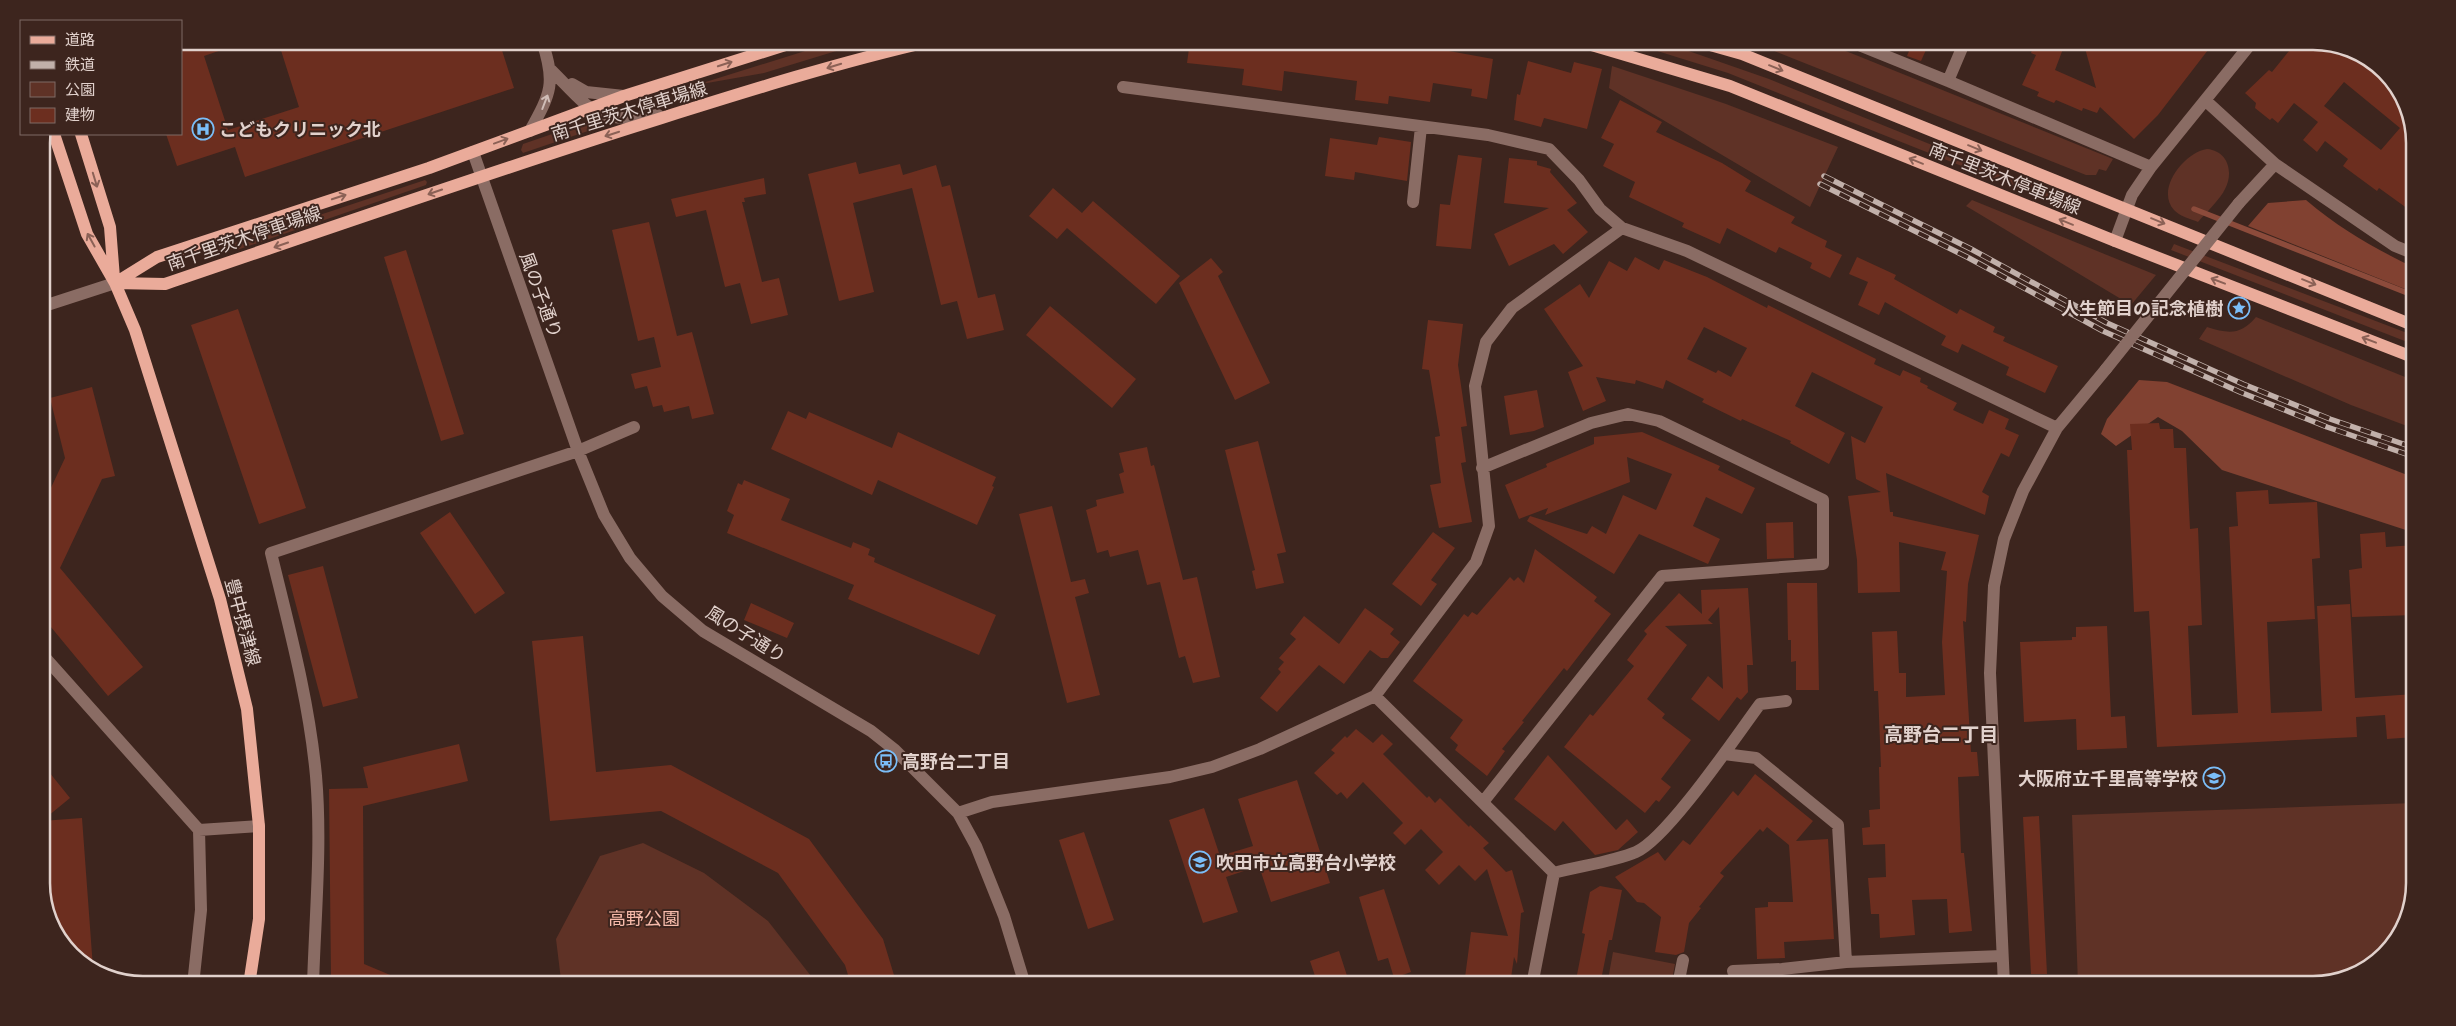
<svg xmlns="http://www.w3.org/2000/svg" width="2456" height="1026" viewBox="0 0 2456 1026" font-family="'Roboto Condensed','Noto Sans JP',sans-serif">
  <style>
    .green { fill: #5f3226 }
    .forest { fill: #814131 }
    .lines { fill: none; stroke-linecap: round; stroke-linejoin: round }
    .stream { stroke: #8c4b3b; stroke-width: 5.5 }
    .building { fill: #6c2e1f; fill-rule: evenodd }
    .minor { stroke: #8a6c64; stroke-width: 12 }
    .major { stroke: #eaab9a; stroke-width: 12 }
    .rail-casing { stroke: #c1b0aa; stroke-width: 5.5 }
    .rail { stroke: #3d251e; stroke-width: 4; stroke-dasharray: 11; stroke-linecap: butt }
    .minor-bridge { stroke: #8a6c64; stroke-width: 12 }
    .oneway { stroke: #8b6156 }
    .oneway2 { stroke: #d0bdb7 }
    .labels { text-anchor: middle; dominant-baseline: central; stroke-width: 4; stroke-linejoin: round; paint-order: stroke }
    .street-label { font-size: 18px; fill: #e1d1cc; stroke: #3d251e }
    .poi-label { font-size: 18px; font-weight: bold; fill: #e1d1cc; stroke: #3d251e; text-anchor: start }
    .park-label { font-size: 18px; fill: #f7bbab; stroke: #3d251e }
    .neighbourhood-label { font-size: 19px; font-weight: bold; fill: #e1d1cc; stroke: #3d251e }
    .rim { fill: none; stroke: #e1d1cc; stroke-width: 2.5 }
  </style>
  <rect width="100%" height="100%" fill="#3d251e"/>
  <!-- green -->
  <path class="green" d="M837,41H869L764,73L696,85Z
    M1625,41H1655L1680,48L1769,79L2078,204L2075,211L1728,73Z
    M1749,41H1821L2113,159L2106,171L2099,169L2096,175H2086Z
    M1612,66L1726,104L1838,147L1810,207L1609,88Z
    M590,121L591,130L523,153L521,150L523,144Z
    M2207,149C2228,151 2234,172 2225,189C2221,198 2206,213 2198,222C2191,219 2179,216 2174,210C2155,189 2185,152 2207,149Z
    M425,180L427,182L426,185L237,250L217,249Z
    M1972,200L2156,275L2131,305L1966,206Z
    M2174,244L2415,336V345L2171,250Z
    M2256,317L2415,381V429L2351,405L2199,339L2207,327C2229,334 2241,335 2256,317Z
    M2415,803V883L2407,922L2370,968L2314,985H2078L2072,815Z
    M643,843L704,873L768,921L818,985H559L561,980L556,939L600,856Z
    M1613,952L1675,964L1671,985H1607Z"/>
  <!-- forest -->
  <path class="forest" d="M2306,200C2343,231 2372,247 2415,268V293L2248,226L2268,203Z
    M2139,380L2167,382L2415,478V533L2222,470L2182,431L2158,417L2116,446L2101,434L2107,419Z"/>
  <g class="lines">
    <!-- stream -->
    <path class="stream" d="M2194,209L2415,296"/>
  </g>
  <!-- building -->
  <path class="building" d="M181,41H238L239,44L204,56L228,130L299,107L278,41H499L514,88L245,177L235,147L177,166L166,134H181Z
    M1190,41H1394L1493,59L1487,99L1471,96L1472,89L1433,83L1430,102L1389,96L1388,104L1355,100L1357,81L1284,71L1282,91L1242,85L1244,69L1187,63Z
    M1913,41H1930L1921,61L1907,56Z
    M2035,41H2066L2055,70L2096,88L2083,41H2197L2208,50L2158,115L2134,139L2100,107L2097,113L2083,108L2082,111L2056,100L2054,103L2037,96L2039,92L2022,85L2036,55L2031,53Z
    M2297,41L2331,45L2344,56L2349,50L2397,90L2415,136V162L2407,171L2410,174L2406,179L2415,183V214L2379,188L2377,191L2343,166L2348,159L2325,141L2317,152L2303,140L2318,122L2294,103L2278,123L2272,118L2270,120L2255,108L2256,103L2245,93L2269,70L2272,72ZM2344,82L2400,128L2381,150L2324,106Z
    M1528,61L1571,73L1574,62L1602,69L1587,129L1544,118L1541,127L1514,120L1517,94L1520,95Z
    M1620,100L1662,122L1656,132L1722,163L1751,181L1745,191L1795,217L1791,223L1827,241L1825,247L1842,255L1830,278L1810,268L1812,263L1779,247L1776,253L1727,228L1720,244L1682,227L1684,223L1629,197L1635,182L1603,166L1614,144L1601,138Z
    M1379,137L1411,142L1407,181L1355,172L1354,180L1325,176L1330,138L1377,145Z
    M1458,155L1482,158L1471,249L1436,246L1440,204L1450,205Z
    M1509,158L1537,161V165L1551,169L1550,172L1577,203L1567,210L1588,232L1563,254L1554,244L1509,266L1494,234L1549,208L1504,203Z
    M856,162L859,174L900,164L903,175L936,165L942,187L950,185L978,298L995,294L1004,330L967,339L957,301L941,305L912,188L853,203L874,292L839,301L808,174Z
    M764,178L766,194L744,198L745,202H742L762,282L779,278L788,315L751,324L740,283L725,287L706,210L676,217L671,199Z
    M1053,188L1082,213L1093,201L1180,276L1156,304L1067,228L1057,239L1029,216Z
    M649,222L677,336L692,332L714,414L692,419L689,406L664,412L662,405L653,407L647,386L635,389L631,374L661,367L654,337L638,341L612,230Z
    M406,250L464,434L441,441L384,257Z
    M1635,257L1659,270L1664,260L1707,277L1767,308L1768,305L1876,359L1874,364L1900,376L1903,370L1921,378L1920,382L1928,386L1927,388L1957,403L1953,410L1983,424L1989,410L2009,419L2005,429L2019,435L2009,457L2001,453L1982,492L1989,496L1985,515L1886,473L1890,512H1893V516L1979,535L1968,584L1966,622L1963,621L1971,752H1977L1979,776L1958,777L1961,853H1964L1972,931L1949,933L1947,899L1912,900L1915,935L1880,938L1879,914H1871L1868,878L1886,877L1885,844L1863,845L1862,828L1870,827L1869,810L1880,809L1879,767H1881L1878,691H1874L1872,632L1897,631L1899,673H1906V697L1945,695L1942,642L1947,571L1941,570L1946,552L1899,542L1900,592L1858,593L1857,560L1848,496L1881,492L1856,479L1851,436L1865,443L1883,407L1812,372L1795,406L1845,433L1829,464L1790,443L1791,441L1742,419L1741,421L1702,402L1704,399L1666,380L1663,389L1636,380L1635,384L1596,377L1606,401L1583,411L1568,372L1583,366L1544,309L1580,284L1589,298L1609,261L1627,271ZM1704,327L1747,348L1731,377L1718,370L1716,373L1687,359Z
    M1857,257L1896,275L1894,279L1957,314L1960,309L1995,327L1993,332L2005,337L2003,341L2058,366L2045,393L2006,375L2009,367L1962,344L1958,353L1941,345L1946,336L1885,302L1879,315L1858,305L1868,282L1849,274Z
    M1211,258L1223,272L1218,276L1270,383L1235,400L1179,283Z
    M1050,306L1136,379L1112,408L1026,335Z
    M238,309L306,508L259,524L191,325Z
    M1428,320L1463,324L1458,365L1467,426L1461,427L1466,462L1461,463L1472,522L1439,528L1430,485L1441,483L1435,437L1440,436L1429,370L1422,369Z
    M92,387L115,476L102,479L60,568L143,667L108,696L41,615V509L65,458L50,398Z
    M1537,390L1544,427L1534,431L1510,435L1504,396Z
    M788,411L806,419L809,412L892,448L898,432L996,477L992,486L994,487L977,525L878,480L872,495L771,449Z
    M2159,423L2160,429H2173L2174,448H2186L2190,529L2198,528L2202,625L2188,626L2192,715L2238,713L2229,527L2238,526L2236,492L2268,490L2269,504L2317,502L2320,558L2312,559L2315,619L2267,622L2271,713L2322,711L2317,606L2350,604L2355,698L2415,694V737L2387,739L2385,715L2356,717L2357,737L2157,747L2149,611L2134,612L2127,450H2132L2130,424Z
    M1642,432L1720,466L1718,470L1755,488L1742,514L1706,497L1693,526L1720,539L1708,564L1639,534L1614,574L1527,521L1530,516L1587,534L1592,526L1606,534L1623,495L1656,510L1672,474L1627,457L1630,482L1545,515L1548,508L1519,519L1505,485L1547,467L1546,464L1594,444V437Z
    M1258,441L1286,552L1277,554L1284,583L1256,589L1252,571L1255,570L1225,450Z
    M1147,447L1151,466L1154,465L1183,580L1197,577L1220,677L1193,683L1185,656L1179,658L1160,582L1147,585L1138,550L1110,557L1108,550L1097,553L1086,510L1097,506L1096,500L1124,493L1119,474L1124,472L1119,453Z
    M744,480L790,499L781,520L851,548L853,542L870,549L868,555L875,558L874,562L996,615L979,655L848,599L854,585L727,533L734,515L727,511L738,483L742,485Z
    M1052,506L1071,582L1085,579L1089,593L1075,597L1100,695L1067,703L1019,514Z
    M450,512L505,593L475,614L420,533Z
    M1793,522L1794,558L1767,559L1766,523Z
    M1433,532L1455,548L1431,580L1437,584L1421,606L1392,584Z
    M2385,532L2386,547L2415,545V615L2352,617L2349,570L2362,568L2360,534Z
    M1535,549L1597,597L1594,601L1611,614L1567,671L1564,668L1522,721L1524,722L1502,749L1505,751L1487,776L1455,750L1458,745L1450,738L1463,720L1413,681L1464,614L1468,617L1472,612L1477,615L1510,577L1514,581L1518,577L1524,583Z
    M323,566L358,698L323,707L288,575Z
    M1787,583H1817L1819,690H1796V661L1791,662V640H1788Z
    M1748,588L1753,665H1747L1748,692L1741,700L1737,697L1719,721L1691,699L1708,676L1723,689L1719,607L1708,620L1713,624L1665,626L1687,645L1647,699L1665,714L1662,718L1691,740L1661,779L1671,787L1659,802L1656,800L1645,813L1564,747L1590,714L1593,716L1634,666L1627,660L1647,634L1644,631L1679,593L1702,614L1701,590Z
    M751,603L794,623L787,638L744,620Z
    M1365,608L1394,629L1390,634L1400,642L1388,658H1381L1370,650L1344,684L1319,665L1277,712L1260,698L1281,672L1278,669L1284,662L1279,658L1296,639L1290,634L1304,616L1339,644Z
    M2107,626L2111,717L2125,716L2127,748L2077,750L2076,719L2024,722L2020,642L2072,640V637H2076V627Z
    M583,636L596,772L671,765L809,839L883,939L897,985H851L845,965L778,873L661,811L550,821L532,641Z
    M1356,729L1373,743L1382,734L1393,744L1383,754L1427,798L1429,796L1435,803L1440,798L1469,827L1470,825L1489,843L1483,848L1506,872L1512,870L1524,912L1521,913L1517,964L1514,957L1510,985H1464L1471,932L1508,936L1487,869L1475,881L1459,865L1439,885L1425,870L1443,852L1421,829L1405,845L1393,833L1403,823L1363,782L1347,799L1341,792L1337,795L1314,773L1335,753L1331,750L1345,736L1347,738Z
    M459,744L468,781L363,806L364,964L414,985H367L370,977L331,978L329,789L368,788L363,767Z
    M1548,755L1616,830L1627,819L1638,832L1618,850L1595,855L1563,821L1555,831L1514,799Z
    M41,762L70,798L42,821L82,818L93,968L62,945L41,890Z
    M1755,774L1813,821L1796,841L1828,839L1834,939L1784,942L1785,958L1757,959L1755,908L1768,907V902H1793L1789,845L1767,827L1763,832L1760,829L1720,873L1724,876L1699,907L1701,908L1689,923L1684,952L1676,955L1655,952L1661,917L1644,903L1637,902L1615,877L1658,852L1665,861L1683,840L1690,845L1733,791L1738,796Z
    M1297,780L1330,883L1271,902L1259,866L1226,877L1238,912L1203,923L1169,820L1204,808L1220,856L1253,846L1238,799Z
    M2039,816L2047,974H2031L2023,817Z
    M1084,832L1114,920L1088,929L1059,840Z
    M1600,886L1622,890L1612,940H1609L1600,985H1575L1585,934L1582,933L1590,892Z
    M1384,889L1411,972L1394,978L1388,958L1378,961L1359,897Z
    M1339,951L1350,985H1318L1310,961Z"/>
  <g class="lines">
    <!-- minor -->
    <path class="minor" d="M1849,41L1948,81L2151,167
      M551,70C593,112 595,124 658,115
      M1948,81L1965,41
      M572,84L586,92L624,96
      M1123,87L1488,135L1549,149L1579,180L1600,209L1622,228
      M2206,101L2275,164L2395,246L2415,254
      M530,131C551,93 556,83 542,41
      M473,152L578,451L604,515L630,558L662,596L703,631L871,731L895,750L958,813L976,846L1004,916L1025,985
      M1413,202L1421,127
      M2239,203L2275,164
      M2115,241L2132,195L2151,167L2253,41
      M41,307L115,283
      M1482,468L1591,423L1628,414L1659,421L1823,500V564L1662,576L1483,802
      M41,653L199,830L201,910L193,985
      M1375,696L1554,873
      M1724,754L1756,758L1838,825L1846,962
      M958,813L992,802L1170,777L1212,767L1260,749L1375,696L1476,562L1489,526L1475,386L1486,342L1512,308L1622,228L1687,251L2057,428
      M199,830L259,826
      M1554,873C1580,866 1612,862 1636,852C1667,839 1737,735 1760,704L1786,701
      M1733,971L1782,969L1846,962L2002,956
      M313,985C315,916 322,845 316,776C309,700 289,627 271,553L578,451L634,427
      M1532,985L1554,873
      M1678,985L1683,960
      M2004,985L1990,673L1994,586L2004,539L2023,491L2057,428L2106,369"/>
    <!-- major -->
    <path class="major" d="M1578,41L1730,86L2115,241L2415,358
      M1696,41L1742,54L2415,326
      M54,134L87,234L115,283L135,330L220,599L247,709L259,826V919L249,985
      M81,134L110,227L114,278
      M115,283L165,284C321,231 476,177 633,127C732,96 831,64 932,41
      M115,283L157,257L429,168L624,96L798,41"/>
    <!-- rail casing -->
    <g class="rail-casing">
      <path id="rail" d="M1824,176L1971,249L2107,323L2243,384L2330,419L2415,448
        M1820,184L1967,257L2103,331L2240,392L2327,427L2415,457"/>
    </g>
    <!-- rail -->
    <use href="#rail" class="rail"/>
    <!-- minor-bridge -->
    <path class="minor-bridge" d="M2106,369L2239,203"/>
  </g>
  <!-- one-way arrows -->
  <defs><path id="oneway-shaft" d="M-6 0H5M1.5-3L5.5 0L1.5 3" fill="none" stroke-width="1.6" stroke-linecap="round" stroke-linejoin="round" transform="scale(1.25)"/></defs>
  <g class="oneway">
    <use href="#oneway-shaft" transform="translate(725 64) rotate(-18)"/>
    <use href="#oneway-shaft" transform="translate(834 66) rotate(163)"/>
    <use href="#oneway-shaft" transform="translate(1776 68) rotate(22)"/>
    <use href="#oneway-shaft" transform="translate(612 134) rotate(162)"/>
    <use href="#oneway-shaft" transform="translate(501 141) rotate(-20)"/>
    <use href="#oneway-shaft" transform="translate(1975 148) rotate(22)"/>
    <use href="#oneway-shaft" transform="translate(1916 161) rotate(-158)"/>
    <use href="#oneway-shaft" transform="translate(95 180) rotate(73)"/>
    <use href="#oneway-shaft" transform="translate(435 192) rotate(161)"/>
    <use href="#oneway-shaft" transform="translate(339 197) rotate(-18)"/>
    <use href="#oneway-shaft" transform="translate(2158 221) rotate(22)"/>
    <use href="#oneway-shaft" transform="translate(2066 222) rotate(-158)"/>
    <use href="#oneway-shaft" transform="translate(91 240) rotate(-119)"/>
    <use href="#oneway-shaft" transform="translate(281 245) rotate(161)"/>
    <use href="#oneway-shaft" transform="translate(2218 281) rotate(-159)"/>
    <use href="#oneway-shaft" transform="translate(2309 282) rotate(22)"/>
    <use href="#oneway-shaft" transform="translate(2369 340) rotate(-159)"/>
  </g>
  <use class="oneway2" href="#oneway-shaft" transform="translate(545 102) rotate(-69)"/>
  <!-- icons -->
  <defs>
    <g id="hospital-ring" transform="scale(1.125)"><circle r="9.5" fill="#3d251e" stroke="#7bbef8" stroke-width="1.5"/><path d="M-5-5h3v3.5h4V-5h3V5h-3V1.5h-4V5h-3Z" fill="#7bbef8"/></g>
    <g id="sight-ring" transform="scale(1.125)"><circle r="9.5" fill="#3d251e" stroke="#7bbef8" stroke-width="1.5"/><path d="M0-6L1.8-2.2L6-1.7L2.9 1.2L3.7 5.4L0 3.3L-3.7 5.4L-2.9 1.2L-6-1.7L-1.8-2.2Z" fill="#7bbef8"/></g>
    <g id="bus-ring" transform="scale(1.125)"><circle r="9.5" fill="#3d251e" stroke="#7bbef8" stroke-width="1.5"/><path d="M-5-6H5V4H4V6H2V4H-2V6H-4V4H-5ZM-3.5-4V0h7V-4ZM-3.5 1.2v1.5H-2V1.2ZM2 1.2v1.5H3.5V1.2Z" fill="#7bbef8"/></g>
    <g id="school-ring" transform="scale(1.125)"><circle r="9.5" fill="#3d251e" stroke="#7bbef8" stroke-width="1.5"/><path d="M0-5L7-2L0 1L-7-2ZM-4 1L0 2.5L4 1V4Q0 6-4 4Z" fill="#7bbef8"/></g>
  </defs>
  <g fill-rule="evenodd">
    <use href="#hospital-ring" x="203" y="129"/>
    <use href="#sight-ring" x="2239" y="308"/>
    <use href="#bus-ring" x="886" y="761"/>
    <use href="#school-ring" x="2214" y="778"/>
    <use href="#school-ring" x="1200" y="862"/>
  </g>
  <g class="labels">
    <!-- street labels -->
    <g class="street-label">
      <text transform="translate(629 111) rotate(-17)">南千里茨木停車場線</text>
      <text transform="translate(2005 178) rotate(22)">南千里茨木停車場線</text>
      <text transform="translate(244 238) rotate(-19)">南千里茨木停車場線</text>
      <text transform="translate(541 295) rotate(70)">風の子通り</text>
      <text transform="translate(243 622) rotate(75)">豊中摂津線</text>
      <text transform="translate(746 634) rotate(32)">風の子通り</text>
    </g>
    <!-- poi labels -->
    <g class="poi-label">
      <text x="219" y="129">こどもクリニック北</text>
      <text x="2223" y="308" text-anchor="end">人生節目の記念植樹</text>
      <text x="902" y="761">高野台二丁目</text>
      <text x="2198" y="778" text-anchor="end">大阪府立千里高等学校</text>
      <text x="1216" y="862">吹田市立高野台小学校</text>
    </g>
    <!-- park labels -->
    <g class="park-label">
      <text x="644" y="918">高野公園</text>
    </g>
    <!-- neighbourhood labels -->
    <g class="neighbourhood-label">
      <text x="1941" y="734">高野台二丁目</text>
    </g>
  </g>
  <!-- crop -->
  <path d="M0 0H2456V1026H0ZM143 50H2313A93 93 0 0 1 2406 143V883A93 93 0 0 1 2313 976H143A93 93 0 0 1 50 883V143A93 93 0 0 1 143 50Z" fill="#3d251e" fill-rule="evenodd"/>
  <path class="rim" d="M143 50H2313A93 93 0 0 1 2406 143V883A93 93 0 0 1 2313 976H143A93 93 0 0 1 50 883V143A93 93 0 0 1 143 50Z"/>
  <!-- legend -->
  <rect x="20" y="20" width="162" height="115" fill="#3d251e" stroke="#7f6a64"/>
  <rect x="30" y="36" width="25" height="8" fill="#eaab9a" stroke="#7f6a64"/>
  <text x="65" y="45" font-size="15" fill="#e1d1cc">道路</text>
  <rect x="30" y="61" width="25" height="8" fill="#c1b0aa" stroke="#7f6a64"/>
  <text x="65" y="70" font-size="15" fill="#e1d1cc">鉄道</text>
  <rect x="30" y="82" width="25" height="15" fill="#5f3226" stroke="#7f6a64"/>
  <text x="65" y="95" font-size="15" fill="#e1d1cc">公園</text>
  <rect x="30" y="108" width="25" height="15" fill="#6c2e1f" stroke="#7f6a64"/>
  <text x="65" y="120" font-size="15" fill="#e1d1cc">建物</text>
</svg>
